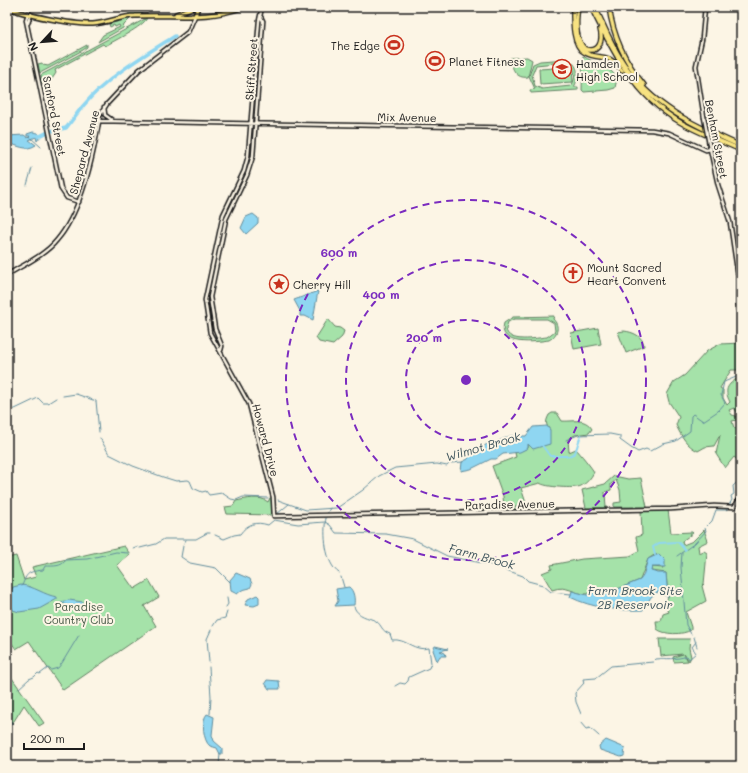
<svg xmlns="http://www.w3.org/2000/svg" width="748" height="773" viewBox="0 0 748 773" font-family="Mali,sans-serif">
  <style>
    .green { fill: #a5e2a9; stroke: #607f62; fill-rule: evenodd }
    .water { fill: #8fd6f1; stroke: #618c9c }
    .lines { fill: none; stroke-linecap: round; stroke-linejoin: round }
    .stream { stroke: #618c9c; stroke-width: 1 }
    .canal { stroke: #8fd6f1; stroke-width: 2 }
    .river { stroke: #8fd6f1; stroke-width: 3.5 }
    .secondary-casing { stroke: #1c1c1c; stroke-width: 5.5 }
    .primary-casing { stroke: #1c1c1c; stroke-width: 6 }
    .highway-casing { stroke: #1c1c1c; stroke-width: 6 }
    .secondary { stroke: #fcf5e5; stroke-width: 2.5 }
    .primary { stroke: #f7e281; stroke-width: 3 }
    .highway { stroke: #f7e281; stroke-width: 3.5 }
    .secondary-bridge-casing { stroke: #1c1c1c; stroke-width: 5.5; stroke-linecap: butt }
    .secondary-bridge { stroke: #fcf5e5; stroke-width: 2.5 }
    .ring { fill: none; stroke: #7b2cbf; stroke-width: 2; stroke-dasharray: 7 5 }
    .labels { text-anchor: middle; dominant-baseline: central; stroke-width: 4; stroke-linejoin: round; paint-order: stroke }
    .poi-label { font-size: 11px; fill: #1c1c1c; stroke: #fcf5e5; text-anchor: start }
    .street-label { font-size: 11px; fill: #1c1c1c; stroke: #fcf5e5 }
    .park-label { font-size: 11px; fill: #455746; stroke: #fcf5e5 }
    .water-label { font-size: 12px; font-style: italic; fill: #3e545c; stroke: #fcf5e5 }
    .centre { fill: #7b2cbf; stroke: #fcf5e5; stroke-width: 2 }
    .ring-label { font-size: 12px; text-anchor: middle; font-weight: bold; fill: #7b2cbf; stroke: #fcf5e5; stroke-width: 4; stroke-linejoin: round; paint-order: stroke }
  </style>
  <rect width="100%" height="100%" fill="#fcf5e5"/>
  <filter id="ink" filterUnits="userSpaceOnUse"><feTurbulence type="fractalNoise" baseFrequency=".025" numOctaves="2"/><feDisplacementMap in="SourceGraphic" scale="8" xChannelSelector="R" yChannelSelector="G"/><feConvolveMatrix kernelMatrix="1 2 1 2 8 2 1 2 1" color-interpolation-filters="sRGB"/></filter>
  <g filter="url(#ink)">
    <!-- green -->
    <path class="green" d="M78,7H145L142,13H128L127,9Z
      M131,18L124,25L123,28L98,42L103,35L120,27L119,25L115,27L114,25L110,27L109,24Z
      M147,18C144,26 114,41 105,46L103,44L55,70L56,73L52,79L42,83L41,75Z
      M87,45V47L83,50L40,73L38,64L42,63L43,65L48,66Z
      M583,56C595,64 609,65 617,78L615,88L608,90L584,92L582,90Z
      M527,57L532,60L528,77C516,79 512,69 510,58Z
      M566,59C579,63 580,77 574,87H578V90L531,93L530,90L535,89L529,76L533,64L540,61ZM565,62C576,64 577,78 571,86L542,89L535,86L532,75L536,65Z
      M572,67L573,82L540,84L539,69Z
      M554,316L553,319C560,326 558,335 549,340C536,342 497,347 504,323L513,317ZM514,319H547L554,323L555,331L547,337C536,338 508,344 506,329L508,322Z
      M328,319L335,327L340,328L344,331L342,337L333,345L319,342L316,338Z
      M598,328L601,344L574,349L571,333Z
      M624,331C633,332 643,336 644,346L626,353L618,332Z
      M741,343V370H731L720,388L723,390V398L727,405L730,402C723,389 728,383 741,377V414L738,413L734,408L729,410L732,415L736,416L737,420L732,421L734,428H737L739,437L741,438V461H739L734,457L725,468L716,454L720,435L714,446L705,447L698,451C687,446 681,436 676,425L679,417L669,402L667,394L674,382L685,375L707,351L720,344Z
      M552,413H557L562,421C572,422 585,417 592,429L589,433L575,435L568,439L569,452L576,449C579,452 592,468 594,472C591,478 587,483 581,486C575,489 544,487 540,483L521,488L527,506H515V509L504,508L503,496L492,466L516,457L515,453L528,448V443L550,430C545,424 546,421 549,415Z
      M614,476L628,479L641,478L647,507H614V503L621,502L620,490L616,480L611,484V490L605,492L606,508H586L582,490L605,484Z
      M270,498H272V515L227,514L225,507L233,506L236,501C246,499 260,495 268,502Z
      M641,510H668L671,533L692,532L693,533L682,541L683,545L693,541L704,530L708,541L698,546L699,553L704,551L707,553L704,584L702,586L706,601L686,612L691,627V630C683,635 664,635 657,629L656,621H661L663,614L669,612L664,603L668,597L666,573L651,571L652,567L663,568L656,554L648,559L640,580L603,595L597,591C595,592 590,594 588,594C574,595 568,584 552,590L542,573L552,569L551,565L582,559L630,556L639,551L636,537L642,535Z
      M124,546L130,554L117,565L134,589L149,580L159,597L144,606L156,626L63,690L29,641L16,649L8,638H7V558L16,556L24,580L36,577L32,567Z
      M659,639H690L689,648L691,657L689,661L684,654L688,661L674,662L673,657L683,654L661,656Z
      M7,671L44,723L39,726L24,705L14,721L7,726Z"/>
    <!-- water -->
    <path class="water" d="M33,132L38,133L40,137L37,141L36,137L29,140L36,145C25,152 18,145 7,143V136L24,135L28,138L30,136H27V134Z
      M253,214L258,218V223L246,234L241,228L246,217Z
      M318,291L313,320L305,316H300V311L294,300Z
      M547,426L550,430V444L533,449L528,444V448L520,452L503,454L496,459H491L471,469L461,471L462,462L468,459L469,454L481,449L488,443H494L510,436H526L533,427Z
      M659,554L665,560V567H652L651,571L658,573H666L668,597L657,592L651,597L643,610C619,611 592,608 570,597L572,591L587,595L597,591L603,595L640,580L643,576L648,559Z
      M236,573L250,579L252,584L250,588L242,590L237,594L231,591L230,580Z
      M21,585C34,586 44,595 57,597V599L39,609L19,612L13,610L7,597L13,587Z
      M349,587C354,591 355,599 354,605L335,606L338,601L336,589Z
      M257,595L259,597V604L254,606L245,605L248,599Z
      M69,600L83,602L84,609L75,610L61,602Z
      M435,646L448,649L440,651L445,653L446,656H440L437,661L433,650Z
      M267,680L279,681L280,689H269L265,683Z
      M207,714L214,717L212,735L214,741L222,748V754H220L217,748C215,747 212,747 210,746C203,741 201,720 207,714Z
      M606,740L625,748L624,756L621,757L600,750L599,746Z"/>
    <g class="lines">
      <!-- stream -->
      <path class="stream" d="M31,138L41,147
        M27,185L32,168
        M63,396L76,394L96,401L99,432
        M7,410L15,409L38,398L43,403H48L56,398
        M100,438L109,454L133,466L163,477L176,481L188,480L190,481L193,488L202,492L206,491L209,495L222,493L231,499L236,500L243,497L268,498
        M566,440L578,435L610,434L620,436V440L631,448L638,452L646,449L650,451L663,444L676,441L690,431L691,416L693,414L703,421L718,411L725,403L721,395L724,382L741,375
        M278,500L306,510L336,508
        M729,505L732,500L731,496L734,494L733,486L741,479
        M337,508L363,490L379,476L395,468L437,464L447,466L450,463L463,462
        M277,514L289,504
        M327,514L330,508
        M326,518C323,533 325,564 339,573
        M215,535L224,539L234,535L240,534C247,524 256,521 268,525L274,520L298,524L325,522L330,525L336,533L386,534L413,539L447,556L492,565L523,576L528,581L543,585L551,592L571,594
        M184,543L186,540
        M183,546L181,557L190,563L216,568L230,582
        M140,548L156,544L164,539H196L207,533H210
        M133,549L138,547
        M682,553L681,567L686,625L691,634
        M677,556L695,543L706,531L705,528L712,521L716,510H726L729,508
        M341,577L344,587
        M22,586C27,572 28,572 43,570L45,566C54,566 61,567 66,560L87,559L116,552L128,553
        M226,607L228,604L227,598
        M354,607C358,617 368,617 376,621C382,625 381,631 390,634L392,640C406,638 414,652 429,648L431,663L429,668L409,677L408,681L405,684L400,683L395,686
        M213,626L217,620L225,618L227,612
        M694,637L697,647
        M209,662L207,639L211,630
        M209,667L211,697L210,714
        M18,689L29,679L34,677L38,673L40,674L48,668L51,670L58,668L62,663L79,635
        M581,714L576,702L575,693L584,683L583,679L596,678L611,666L653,662L656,659C667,658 676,660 687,656L689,659L696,653L692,647L696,642
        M580,722L586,729L590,728L599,736
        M7,727L12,724L11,721
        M219,766L220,753"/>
      <!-- canal -->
      <path class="canal" d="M541,444L550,456H569L575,453L581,435
        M655,555L653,547L659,543L678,542L685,550"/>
      <!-- river -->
      <path class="river" d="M51,131L66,128C72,121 77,113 83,106C107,77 143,56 175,36
        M35,135L40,136L48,132"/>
      <!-- secondary casing -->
      <g class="secondary-casing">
        <path id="secondary" d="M262,7L259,21L248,156L244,171L223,215L205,300L210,333L249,404L273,497L274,516L671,509L714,506L734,507L741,497
          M28,13L26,20L61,189L67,198L79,202
          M28,23L31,14
          M104,107L105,115L112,120
          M704,117L696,66L702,39L705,7
          M99,121L652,130L669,133L706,150L711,149
          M709,144L718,185L730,222L738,276V302L741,321
          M7,275C23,265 45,255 57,240C82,211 94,153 100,115L107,104L139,70L188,32L195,16
          M221,350L222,346L215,329L210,297L226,219L247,175L253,156L263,21L261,17"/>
      </g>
      <!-- primary casing -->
      <g class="primary-casing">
        <path id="primary" d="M7,7C22,15 76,25 93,24C108,23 121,16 135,16C175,14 205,21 244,7
          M176,14L194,7
          M195,16L198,7"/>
      </g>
      <!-- highway casing -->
      <g class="highway-casing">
        <path id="highway" d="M573,7C573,19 572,45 584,52C600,62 605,49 622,71
          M578,7C576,20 575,40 585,49C600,54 603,40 600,29
          M591,7C613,52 634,95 680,122C699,133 721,141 741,150
          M595,7C604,26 612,47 624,64C652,107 696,126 741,146
          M609,7C613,36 625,62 644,85"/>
      </g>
      <!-- secondary -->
      <use href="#secondary" class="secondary"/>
      <!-- primary -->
      <use href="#primary" class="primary"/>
      <!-- highway -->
      <use href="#highway" class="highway"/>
      <!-- secondary-bridge casing -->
      <g class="secondary-bridge-casing">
        <path id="secondary-bridge" d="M704,117L709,144"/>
      </g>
      <!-- secondary-bridge -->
      <use href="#secondary-bridge" class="secondary-bridge"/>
    </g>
  </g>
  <!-- distance rings -->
  <g class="ring">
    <circle cx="466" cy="380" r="60"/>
    <circle cx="466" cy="380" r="120"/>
    <circle cx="466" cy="380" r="180"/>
  </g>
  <!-- icons -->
  <defs>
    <g id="stadium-ring" transform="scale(1)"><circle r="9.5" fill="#fcf5e5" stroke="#c8321e" stroke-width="1.5"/><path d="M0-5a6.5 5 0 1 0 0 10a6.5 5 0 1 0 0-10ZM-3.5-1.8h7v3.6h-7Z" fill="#c8321e"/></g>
    <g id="school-ring" transform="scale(1)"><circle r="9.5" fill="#fcf5e5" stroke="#c8321e" stroke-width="1.5"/><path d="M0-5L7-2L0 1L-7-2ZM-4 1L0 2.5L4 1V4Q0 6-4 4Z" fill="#c8321e"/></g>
    <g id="church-ring" transform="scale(1)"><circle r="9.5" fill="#fcf5e5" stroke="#c8321e" stroke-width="1.5"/><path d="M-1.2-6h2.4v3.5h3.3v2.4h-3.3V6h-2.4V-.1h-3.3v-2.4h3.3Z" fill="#c8321e"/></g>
    <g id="sight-ring" transform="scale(1)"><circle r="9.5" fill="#fcf5e5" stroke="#c8321e" stroke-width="1.5"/><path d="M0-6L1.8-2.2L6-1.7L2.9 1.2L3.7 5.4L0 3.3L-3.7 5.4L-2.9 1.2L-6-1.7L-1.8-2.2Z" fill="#c8321e"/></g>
  </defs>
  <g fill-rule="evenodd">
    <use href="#stadium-ring" x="394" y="45"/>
    <use href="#stadium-ring" x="435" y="61"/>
    <use href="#school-ring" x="562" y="69"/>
    <use href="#church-ring" x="573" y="273"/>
    <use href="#sight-ring" x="279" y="284"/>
  </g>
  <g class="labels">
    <!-- poi labels -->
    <g class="poi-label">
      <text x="380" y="45" text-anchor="end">The Edge</text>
      <text x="449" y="61">Planet Fitness</text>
      <text x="576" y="63">Hamden<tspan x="576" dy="13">High School</tspan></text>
      <text x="587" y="267">Mount Sacred<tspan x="587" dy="13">Heart Convent</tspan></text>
      <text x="293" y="284">Cherry Hill</text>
    </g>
    <!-- street labels -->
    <g class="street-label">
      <text transform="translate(251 69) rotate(-86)">Skiff Street</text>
      <text transform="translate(55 116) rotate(79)">Sanford Street</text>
      <text transform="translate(407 117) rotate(1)">Mix Avenue</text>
      <text transform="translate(717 139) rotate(79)">Benham Street</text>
      <text transform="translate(84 152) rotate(-75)">Shepard Avenue</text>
      <text transform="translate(266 440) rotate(75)">Howard Drive</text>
      <text transform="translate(510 504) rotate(-1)">Paradise Avenue</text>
    </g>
    <!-- park labels -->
    <g class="park-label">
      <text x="79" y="606">Paradise<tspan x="79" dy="13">Country Club</tspan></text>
    </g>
    <!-- water labels -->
    <g class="water-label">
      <text transform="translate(483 446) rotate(-16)">Wilmot Brook</text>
      <text transform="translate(482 556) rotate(15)">Farm Brook</text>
      <text x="635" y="590">Farm Brook Site<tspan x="635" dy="14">2B Reservoir</tspan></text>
    </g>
  </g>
  <circle cx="466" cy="380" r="6" class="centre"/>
  <g class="ring-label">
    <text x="339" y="257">600 m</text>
    <text x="381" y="299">400 m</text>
    <text x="424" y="342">200 m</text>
  </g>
  <!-- margin -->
  <rect width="748" height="773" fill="none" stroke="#fcf5e5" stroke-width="24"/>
  <rect x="12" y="12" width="724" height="749" fill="none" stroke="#1c1c1c" stroke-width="1.5" filter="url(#ink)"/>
  <!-- north arrow -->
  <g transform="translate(42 42) rotate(244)" stroke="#fcf5e5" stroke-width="3" paint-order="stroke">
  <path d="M0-3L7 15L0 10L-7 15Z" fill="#1c1c1c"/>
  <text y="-6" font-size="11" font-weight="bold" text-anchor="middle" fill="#1c1c1c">N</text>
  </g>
  <!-- scale -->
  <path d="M24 743v6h60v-6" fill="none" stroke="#1c1c1c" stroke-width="2"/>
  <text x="30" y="743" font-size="12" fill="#1c1c1c" stroke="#fcf5e5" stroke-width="3" paint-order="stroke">200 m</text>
</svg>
